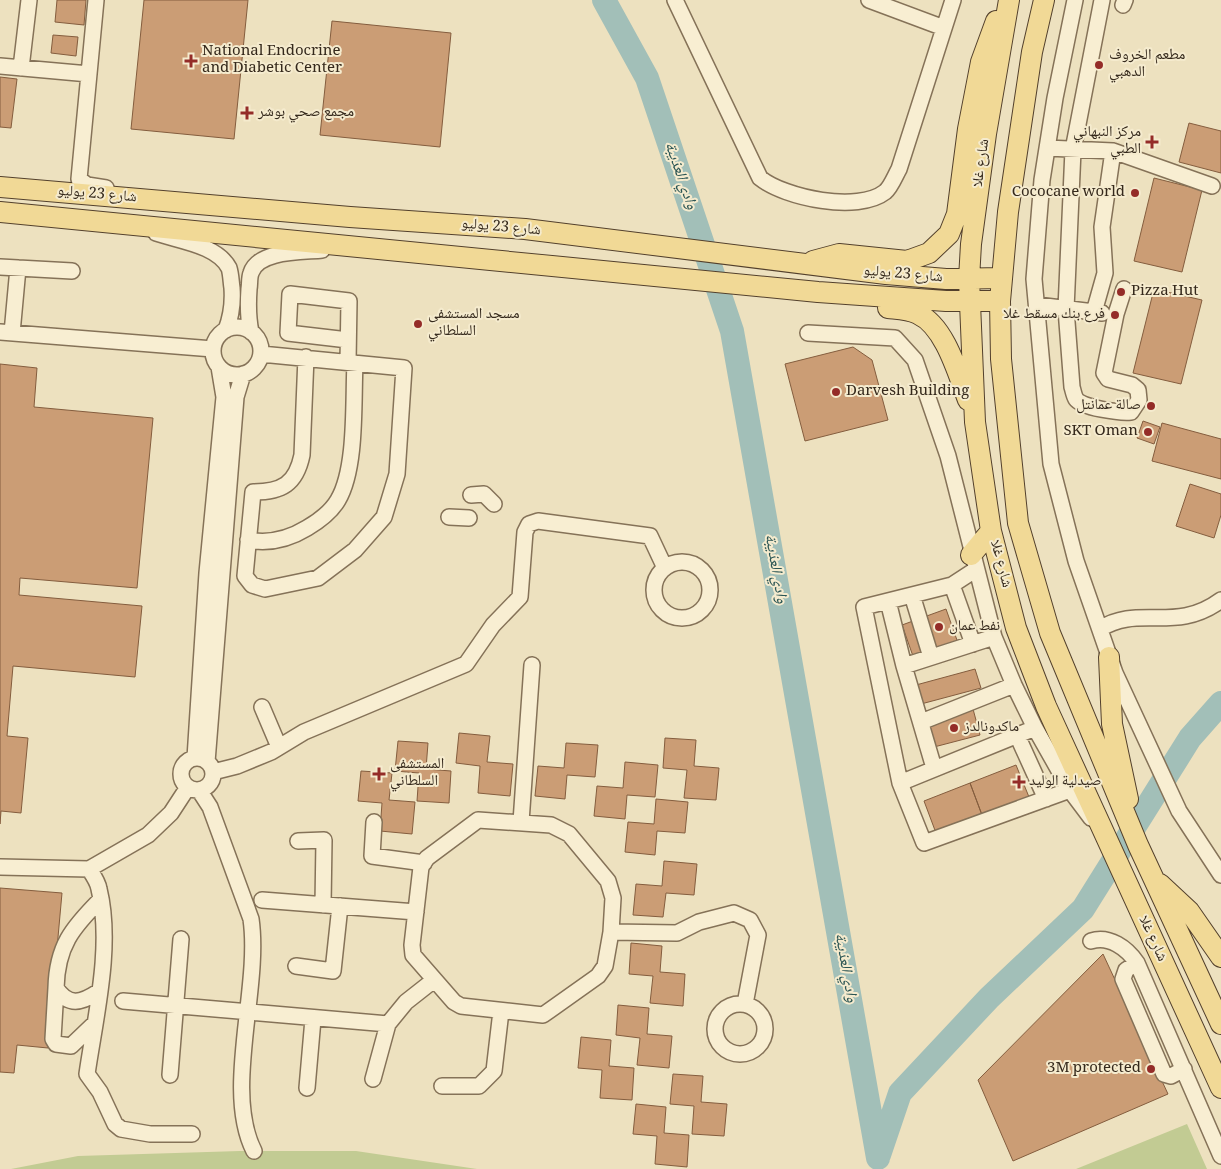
<svg xmlns="http://www.w3.org/2000/svg" width="1221" height="1169" viewBox="0 0 1221 1169" font-family="Georgia,'Noto Naskh Arabic',serif">
  <style>
    .green { fill: #c2cb93 }
    .lines { fill: none; stroke-linecap: round; stroke-linejoin: round }
    .river { stroke: #a2bfb8; stroke-width: 24 }
    .building { fill: #cb9d75; stroke: #845d3e }
    .minor-casing { stroke: #857258; stroke-width: 18 }
    .major-casing { stroke: #53402c; stroke-width: 22 }
    .minor { stroke: #f8eed2; stroke-width: 15 }
    .major { stroke: #f1d996; stroke-width: 20 }
    .poi-dot { fill: #942c28; stroke: #f5ebce; stroke-width: 2 }
    .labels { text-anchor: middle; dominant-baseline: central; stroke-width: 4; stroke-linejoin: round; paint-order: stroke }
    .poi-label { font-size: 15px; fill: #35291c; stroke: #f5ebce; text-anchor: start }
    .street-label { font-size: 15px; fill: #35291c; stroke: #f5ebce }
    .water-label { font-size: 16px; font-style: italic; fill: #2b5554; stroke: #f5ebce }
  </style>
  <rect width="100%" height="100%" fill="#ede1bf"/>
  <!-- green -->
  <path class="green" d="M1187,1124L1207,1169H1076Z
    M240,1151H356L477,1169H11L78,1156Z"/>
  <g class="lines">
    <!-- river -->
    <path class="river" d="M604,0L647,78L732,331L878,1158
      M879,1155L900,1093L989,998L1083,909L1190,738L1221,703"/>
  </g>
  <!-- building -->
  <path class="building" d="M57,0H86L84,25L55,22Z
    M144,0H248L234,139L131,129Z
    M332,21L451,33L440,147L320,135Z
    M53,35L78,37L76,56L51,53Z
    M0,77L17,79L11,128L0,127Z
    M1189,123L1221,131V173L1179,162Z
    M1154,178L1202,190L1182,272L1134,261Z
    M1154,289L1202,300L1181,384L1133,373Z
    M853,347L872,360L888,420L805,441L785,364Z
    M0,364L37,368L34,407L153,418L137,588L20,578L19,595L142,606L135,677L13,666L7,736L28,738L21,813L1,811L0,824Z
    M1143,421L1160,427L1154,444L1137,438Z
    M1162,423L1221,439V479L1152,461Z
    M1190,484L1221,494V515L1214,538L1176,526Z
    M946,609L958,643L914,659L902,625Z
    M975,669L981,688L921,704L916,685Z
    M973,709L980,735L934,747L927,721Z
    M459,733L490,736L487,762L513,764L510,796L478,793L480,766L456,763Z
    M665,738L696,740L694,766L719,768L716,800L684,798L687,770L663,768Z
    M398,741L428,743L426,769L451,771L449,803L417,801L419,773L395,771Z
    M566,743L598,745L595,777L567,775L565,799L535,796L538,766L564,768Z
    M625,762L658,765L655,797L627,795L625,819L594,816L597,786L623,788Z
    M1016,765L1029,797L982,815L970,783Z
    M361,771L392,773L389,800L415,802L412,834L380,831L382,803L358,801Z
    M970,783L982,815L936,833L924,801Z
    M656,799L688,802L685,833L657,831L655,855L625,852L628,822L654,824Z
    M664,861L697,864L694,895L666,893L663,917L633,915L636,884L662,886Z
    M0,888L62,893L48,1048L17,1045L14,1073L0,1072Z
    M631,943L662,946L660,972L685,974L683,1006L650,1003L653,976L629,974Z
    M1103,954L1168,1094L1013,1161L978,1080Z
    M618,1005L649,1008L647,1034L672,1036L669,1068L637,1065L640,1038L616,1035Z
    M581,1037L611,1040L609,1066L634,1068L632,1100L600,1098L602,1070L578,1068Z
    M673,1074L703,1076L701,1102L727,1104L724,1136L692,1134L694,1106L670,1104Z
    M636,1104L666,1107L664,1133L689,1135L687,1167L655,1164L657,1136L633,1134Z"/>
  <g class="lines">
    <!-- minor casing -->
    <g class="minor-casing">
      <path id="minor" d="M96,0L79,179L87,185L106,188
        M675,0L760,178C785,198 858,213 885,192C891,187 895,176 899,169L953,0
        M869,0L944,28
        M1075,0L1055,98L1042,180L1034,279L1051,464L1076,561L1115,673L1179,811L1221,875
        M1102,0L1073,150L1066,309L1072,387C1073,390 1074,396 1076,399C1082,408 1120,413 1131,412L1139,400L1138,390L1132,385L1108,379L1104,373L1116,314L1124,289
        M1123,5L1125,0
        M0,66L89,74
        M21,68L29,0
        M1047,148L1113,151L1212,186
        M156,233C179,241 217,245 229,268C231,274 231,282 232,288C233,302 231,317 226,330
        M0,267L72,271
        M1037,305L1102,313
        M1094,312L1105,273L1102,227L1113,151
        M213 351a24 24 0 1 1 48 0a24 24 0 1 1-48 0Z
        M0,332L213,349
        M251,332C248,318 248,303 249,289C250,284 249,278 251,273C258,250 303,252 322,250
        M12,333L18,268
        M808,333L895,338L915,360L948,456L994,637L1014,685L1035,728L1070,790L1091,818
        M261,354L404,368L397,474L384,517L355,550L318,578L265,589L252,585L245,576L253,492C282,492 296,484 302,455L306,357
        M348,362L349,301L290,294L288,333L348,340
        M471,495L484,494L494,504
        M449,517L469,518
        M248,540C269,544 289,539 307,528C319,521 331,512 338,500C357,468 353,401 355,363
        M654 590a28 28 0 1 1 56 0a28 28 0 1 1-56 0Z
        M952,585L973,644
        M912,595L931,657
        M888,601L904,666L994,637
        M1100,629C1139,604 1175,634 1221,600
        M904,666L934,768
        M262,707L279,747
        M921,722L1014,685
        M1035,728L900,783L924,843L1070,790
        M1017,735L1046,799
        M195,758L207,573L224,397L219,367
        M181 774a16 16 0 1 1 32 0a16 16 0 1 1-32 0Z
        M207,762L236,397L243,374
        M213,772L237,766L271,752L304,732L466,664L493,625L520,597L525,532L529,524L538,521L650,536L665,568
        M900,783L864,607L952,585L975,570
        M199,790L210,807L251,919C261,988 223,1090 254,1151
        M478,820L551,825L569,834L608,881L613,898L611,932L605,966L598,976L543,1015L461,1006L454,1002L413,955L412,945L421,867L427,858Z
        M374,822L372,856L424,863
        M521,822L532,665
        M298,841L324,840L323,905
        M0,867L89,869C93,875 98,882 99,889C113,946 95,1018 87,1074L100,1092L115,1124L121,1129L150,1134H192
        M89,869L148,835L171,813L188,787
        M262,900L416,912
        M611,932L677,933L699,922L734,913L750,920L758,935L745,1004
        M1091,941C1109,935 1127,948 1137,963L1221,1156
        M1137,963L1126,970L1123,979L1164,1074L1171,1076L1184,1069
        M296,966L333,971L340,906
        M56,988L53,1039L56,1044L71,1046L94,1024
        M98,992C81,1003 69,1007 56,988C57,946 72,928 101,899
        M123,1001L388,1024
        M715 1029a25 25 0 1 1 50 0a25 25 0 1 1-50 0Z
        M170,1075L181,939
        M373,1079L388,1024L406,1002L434,980
        M442,1086H479L494,1071L501,1011
        M307,1088L313,1019"/>
    </g>
    <!-- major casing -->
    <g class="major-casing">
      <path id="major" d="M1009,0L986,134L971,244L969,279L975,422L991,531L1016,628L1046,706L1221,1088
        M1044,0L1032,52L1008,212L1000,301L1001,359L1018,523L1050,633L1138,845L1221,1024
        M0,187L350,217L525,229L886,274L946,279L1001,278
        M0,212L818,292L946,301H1000
        M813,261L839,254L907,261L929,253L949,234L957,214L968,129L981,62L996,21
        M888,308C898,309 909,309 918,314C945,326 958,374 968,400
        M971,555L991,531
        M1109,657L1112,724L1128,799
        M1160,884L1189,911L1221,957"/>
    </g>
    <!-- minor -->
    <use href="#minor" class="minor"/>
    <!-- major -->
    <use href="#major" class="major"/>
  </g>
  <!-- markers -->
  <g class="poi-dot">
    <path d="M188.5 53.5h5v5h5v5h-5v5h-5v-5h-5v-5h5z"/>
    <circle cx="1099" cy="65" r="5"/>
    <path d="M244.5 105.5h5v5h5v5h-5v5h-5v-5h-5v-5h5z"/>
    <path d="M1149.5 134.5h5v5h5v5h-5v5h-5v-5h-5v-5h5z"/>
    <circle cx="1135" cy="193" r="5"/>
    <circle cx="1121" cy="292" r="5"/>
    <circle cx="1115" cy="315" r="5"/>
    <circle cx="418" cy="324" r="5"/>
    <circle cx="836" cy="392" r="5"/>
    <circle cx="1151" cy="406" r="5"/>
    <circle cx="1148" cy="432" r="5"/>
    <circle cx="939" cy="627" r="5"/>
    <circle cx="954" cy="728" r="5"/>
    <path d="M376.5 766.5h5v5h5v5h-5v5h-5v-5h-5v-5h5z"/>
    <path d="M1016.5 774.5h5v5h5v5h-5v5h-5v-5h-5v-5h5z"/>
    <circle cx="1151" cy="1069" r="5"/>
  </g>
  <g class="labels">
    <!-- poi labels -->
    <g class="poi-label">
      <text x="202" y="52">National Endocrine<tspan x="202" dy="17">and Diabetic Center</tspan></text>
      <text x="1109" y="56">مطعم الخروف<tspan x="1109" dy="17">الدهبي</tspan></text>
      <text x="258" y="113">مجمع صحي بوشر</text>
      <text x="1141" y="133" text-anchor="end">مركز النبهاني<tspan x="1141" dy="17">الطبي</tspan></text>
      <text x="1125" y="193" text-anchor="end">Cococane world</text>
      <text x="1131" y="292">Pizza Hut</text>
      <text x="428" y="315">مسجد المستشفى<tspan x="428" dy="17">السلطاني</tspan></text>
      <text x="1105" y="315" text-anchor="end">فرع بنك مسقط غلا</text>
      <text x="846" y="392">Darvesh Building</text>
      <text x="1141" y="406" text-anchor="end">صالة عمانتل</text>
      <text x="1138" y="432" text-anchor="end">SKT Oman</text>
      <text x="949" y="627">نفط عمان</text>
      <text x="964" y="728">ماكدونالدز</text>
      <text x="390" y="765">المستشفى<tspan x="390" dy="17">السلطاني</tspan></text>
      <text x="1029" y="782">صيدلية الوليد</text>
      <text x="1141" y="1069" text-anchor="end">3M protected</text>
    </g>
    <!-- street labels -->
    <g class="street-label">
      <text transform="translate(982 163) rotate(-82)">شارع غلا</text>
      <text transform="translate(97 195) rotate(5)">شارع 23 يوليو</text>
      <text transform="translate(501 228) rotate(5)">شارع 23 يوليو</text>
      <text transform="translate(903 275) rotate(5)">شارع 23 يوليو</text>
      <text transform="translate(1000 564) rotate(75)">شارع غلا</text>
      <text transform="translate(1152 939) rotate(65)">شارع غلا</text>
    </g>
    <!-- water labels -->
    <g class="water-label">
      <text transform="translate(680 176) rotate(71)">وادي العذيبة</text>
      <text transform="translate(775 569) rotate(80)">وادي العذيبة</text>
      <text transform="translate(845 968) rotate(80)">وادي العذيبة</text>
    </g>
  </g>
</svg>
